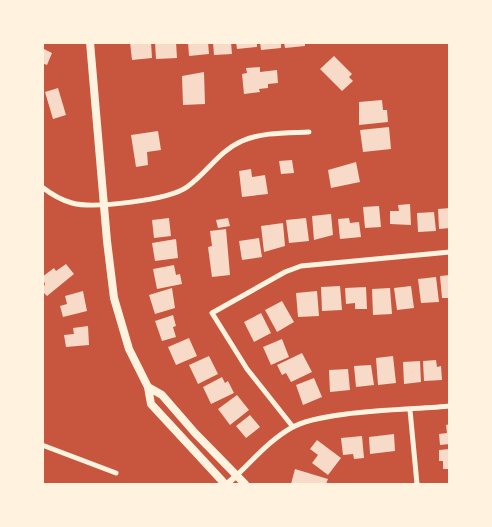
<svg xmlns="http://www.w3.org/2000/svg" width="492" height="527" viewBox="0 0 492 527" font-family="Mulish,sans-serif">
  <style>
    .building { fill: #f7dbc8 }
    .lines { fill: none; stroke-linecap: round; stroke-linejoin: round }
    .minor { stroke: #fff3e0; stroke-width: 5 }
    .tertiary { stroke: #fff3e0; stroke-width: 6 }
    .secondary { stroke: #fff3e0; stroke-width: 8 }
  </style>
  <rect width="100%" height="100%" fill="#c8553d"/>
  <!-- building -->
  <path class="building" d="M130,42H151L152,58L132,60Z
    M155,42H176L177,58L156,59Z
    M188,42H208L209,54L189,56Z
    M213,42H231L232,54L214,55Z
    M236,42H257V47L237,49Z
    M260,42H281V48L261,50Z
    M284,42H305V46L285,48Z
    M42,48L52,53L47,65L42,63Z
    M334,56L352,74L349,77L353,81L342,91L320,69Z
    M260,67V72L277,70L278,83L268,84V88L259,89L260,92L244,94L242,74L247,73L246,68Z
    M204,72L205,104L183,105L182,76Z
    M58,88L66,115L53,119L45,92Z
    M382,100L383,110H387L388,122L359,125V102Z
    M389,127L391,149L363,152L360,130Z
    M158,131L161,150L147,152L148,165L136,167L131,135Z
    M292,160L294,173L281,174L279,161Z
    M356,162L360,182L331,188L328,170Z
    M251,169L252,177L265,175L268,194L242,197L239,171Z
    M410,204L411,225L390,224V211H399L398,205Z
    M379,206L381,227L365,228L363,207Z
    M450,208V228L439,229L438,209Z
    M434,212L436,231L418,232L417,213Z
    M331,214L333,235L314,240L312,216Z
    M169,218L171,236L154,238L152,220Z
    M228,218L230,226L218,228L216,220Z
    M306,218L309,241L289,243L286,220Z
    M349,218L350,223L359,222L361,237L340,239L338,219Z
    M283,223L285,246L264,252L261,226Z
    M226,229L230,275L212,277L208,247L212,246L210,231Z
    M259,238L262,257L242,260L239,241Z
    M176,239L178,258L155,261L152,243Z
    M66,264L74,274L47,296L42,291L45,284L42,277L54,268L56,271Z
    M174,265L176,275L180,274L182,284L157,289L153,269Z
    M450,275V298H442L440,276Z
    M436,277L439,302L421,303L418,279Z
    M340,286L342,310L322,311L321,287Z
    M411,286L414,308L397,310L394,288Z
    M366,287L367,309H355V303L346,304L345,288Z
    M172,288L175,308L155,314L149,295Z
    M390,288L392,314L373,315L372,289Z
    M83,291L87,311L63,317L60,306L67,304L65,296Z
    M317,291L319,316L298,317L296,293Z
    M282,301L294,322L277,332L265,310Z
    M261,313L271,333L254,342L244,322Z
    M173,315L176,326L173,327L176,337L162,341L155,321Z
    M88,326L89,345L66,347L64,335L74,334L73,328Z
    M189,338L197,356L176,365L168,347Z
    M282,339L289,357L271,365L263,347Z
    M302,353L312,372L291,382L286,373L282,375L277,365Z
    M209,356L218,374L198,384L189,365Z
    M393,356L396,383L378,385L376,358Z
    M436,360L437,367L441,366L442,380L424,381L423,361Z
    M420,361L421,382L404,384L403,362Z
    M371,365L374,385L356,387L354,366Z
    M348,369L350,390L330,392L329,370Z
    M222,377L225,383L228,381L234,393L211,404L203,387Z
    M314,378L322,397L303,405L296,385Z
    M237,395L249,410L230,425L218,409Z
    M250,415L260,427L246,438L236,426Z
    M450,424V444L440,445L439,434L447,433L446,425Z
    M394,434L395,451L370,454L369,437Z
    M362,436L364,458L354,459L353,454L343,455L341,438Z
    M317,440L341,458L328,475L312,463L318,455L310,449Z
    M450,449V469H443V461H439V450Z
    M295,469L328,479L326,484H291Z"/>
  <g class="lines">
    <!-- minor -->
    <path class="minor" d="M42,187C51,194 61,200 72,203C94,209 169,200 187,187C207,173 219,151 242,141C262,132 288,133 309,132
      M410,410L417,484
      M293,427L247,369L212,313L285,272L301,266L450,252
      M42,445L116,473
      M236,476C254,459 270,440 291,428C321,410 412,410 450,406"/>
    <!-- tertiary -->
    <path class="tertiary" d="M227,484L236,476"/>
    <!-- secondary -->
    <path class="secondary" d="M90,42L107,241L114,298L129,349L148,387L151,404L225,484
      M148,387L162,395L195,433L245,484"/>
  </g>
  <!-- border -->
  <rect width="492" height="527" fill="none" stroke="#fff3e0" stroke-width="88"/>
</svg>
